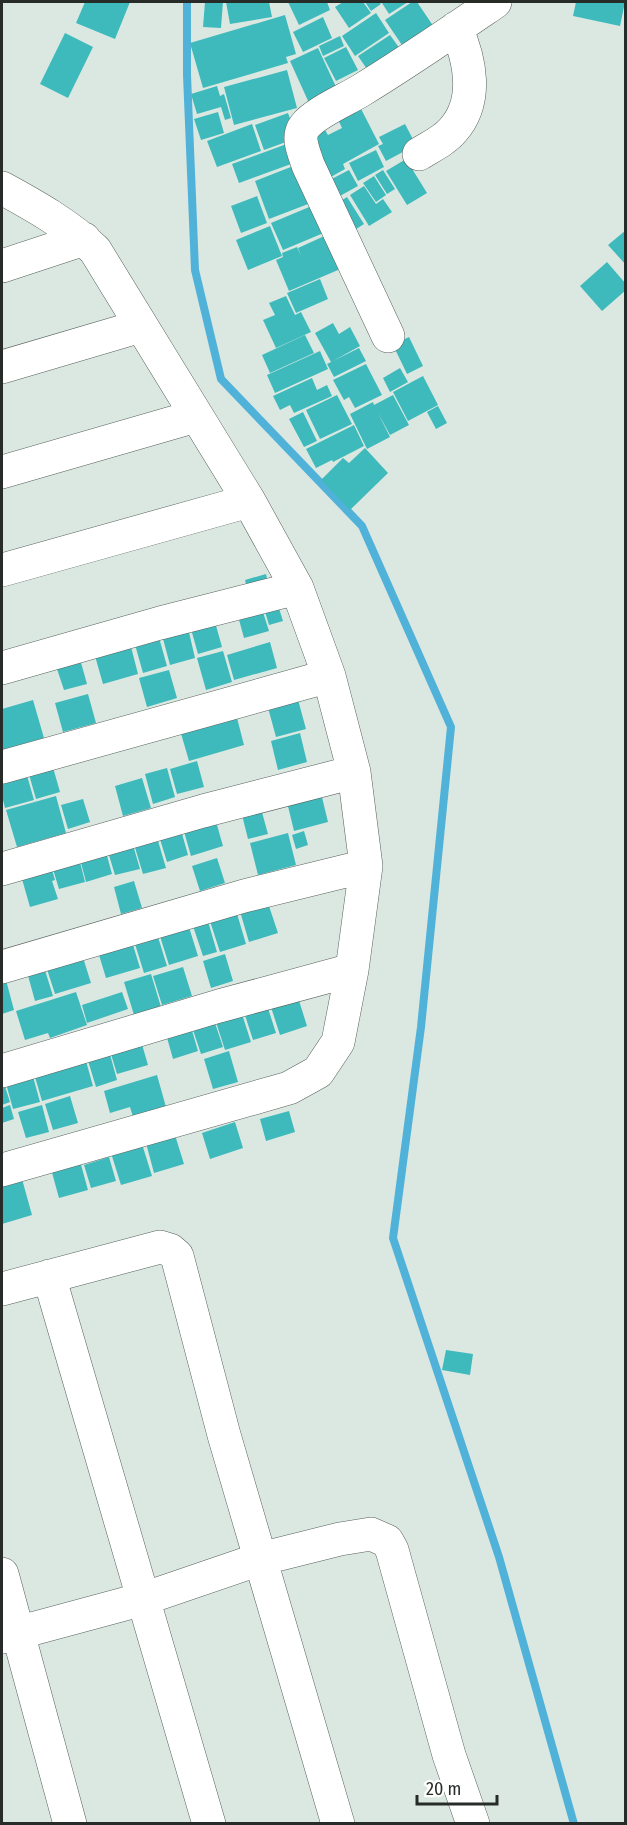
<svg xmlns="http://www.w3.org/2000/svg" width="627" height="1825" viewBox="0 0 627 1825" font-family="'Fira Sans Condensed',sans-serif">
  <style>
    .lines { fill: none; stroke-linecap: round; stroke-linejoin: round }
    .stream { stroke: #51b2d9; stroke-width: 8 }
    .building { fill: #3ebabc }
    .minor-casing { stroke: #56615c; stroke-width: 34 }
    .minor { stroke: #fff; stroke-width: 33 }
  </style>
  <rect width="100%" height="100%" fill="#dbe8e1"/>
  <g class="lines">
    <!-- stream -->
    <path class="stream" d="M187,2V75L195,270L221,379L362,526L451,727L421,1027L393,1238L499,1557L574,1824"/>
  </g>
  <!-- building -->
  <path class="building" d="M85,2H130L115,39L76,23Z
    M205,2H223L221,28L203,27Z
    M226,2H269L272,17L230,24Z
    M288,2H327L330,10L299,25Z
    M343,2H363L371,13L349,28L335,7Z
    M365,2H379L381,4L371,11Z
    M384,2H408L389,14L382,3Z
    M412,2H417L434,27L404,48L385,20Z
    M576,2H625L620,26L573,16Z
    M376,13L389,33L355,56L342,36Z
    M285,15L296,54L286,57L288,63L203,88L190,43Z
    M323,17L332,38L303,52L293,32Z
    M65,33L93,47L68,98L40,84Z
    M390,35L403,53L371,75L358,56Z
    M340,36L344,46L323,56L319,46Z
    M346,47L358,70L336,81L324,58Z
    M318,48L337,89L309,103L290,61Z
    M287,70L297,108L234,125L224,87Z
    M217,86L220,96L224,94L231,118L225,120L221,107L197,114L191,94Z
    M357,101L379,144L343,164L345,169L322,182L301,142L325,130L328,135L342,128L335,113Z
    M218,112L224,133L201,140L194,119Z
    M288,113L297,138L264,150L255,125Z
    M252,124L261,151L217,167L207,141Z
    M405,124L416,145L386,161L378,146L383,144L379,137Z
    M295,141L302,160L239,183L232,164Z
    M376,150L384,167L358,181L349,163Z
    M406,159L427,193L407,205L386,171Z
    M301,163L316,201L269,219L255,181Z
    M349,170L358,186L329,202L320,185Z
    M383,170L395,189L387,194L375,175Z
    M374,176L386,195L376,202L363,183Z
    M364,186L376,204L383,199L392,212L369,226L350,195Z
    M257,196L267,223L241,233L231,206Z
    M347,197L364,224L350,233L333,206Z
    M314,205L326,232L283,250L271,223Z
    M270,226L282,256L248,270L236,240Z
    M626,230V265L608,245Z
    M331,233L345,267L289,291L276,260L283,257L282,253L297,247L301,256L298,248Z
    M607,262L626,284V290L602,311L580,286Z
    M320,279L328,299L296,313L287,293Z
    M286,296L295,315L301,312L311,332L276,348L263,320L275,315L269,303Z
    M333,323L339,334L350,327L360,346L333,361L359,348L366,361L334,377L327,364L331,362L315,333Z
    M305,335L314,353L270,373L262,355Z
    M409,337L423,366L407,374L393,345Z
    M320,351L328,369L275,393L267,375Z
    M366,364L382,395L355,408L349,397L344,400L333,380Z
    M400,368L408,382L390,392L383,378Z
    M423,376L438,405L408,421L393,392Z
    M312,378L317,390L327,385L332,396L294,413L290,405L280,410L273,396Z
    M337,395L352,424L320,439L306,410Z
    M393,395L409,425L390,435L378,413L390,437L367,449L350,414L373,402L374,405Z
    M438,406L447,423L436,429L427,412Z
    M303,412L317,441L304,447L289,419Z
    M354,425L364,446L333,462L332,460L316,468L306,449Z
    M365,448L388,473L350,510L321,480L343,458L349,463Z
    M266,574L269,587L248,592L245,580Z
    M277,602L283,621L269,625L263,605Z
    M262,609L269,631L244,638L238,616Z
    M215,622L222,647L198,654L191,629Z
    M188,628L195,658L170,665L162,635Z
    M158,634L167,666L143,673L134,641Z
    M129,639L138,674L103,684L93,649Z
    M270,642L277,668L234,680L227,655Z
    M223,651L232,682L206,690L197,658Z
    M80,659L87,684L64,690L56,666Z
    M169,670L177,698L147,707L139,678Z
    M88,694L96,723L63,732L55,703Z
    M297,696L306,729L276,737L267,704Z
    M33,700L44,738L2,750V709Z
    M236,714L244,745L189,761L180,730Z
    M300,733L307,762L278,770L271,741Z
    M197,761L204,787L177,794L170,769Z
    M52,764L60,792L36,799L28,771Z
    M167,768L175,797L153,804L145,774Z
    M26,772L34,800L5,808L2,796V779Z
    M142,778L151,808L123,816L115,786Z
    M320,789L328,822L294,831L286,798Z
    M56,796L66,833L17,847L6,810Z
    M83,799L90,822L68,829L61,805Z
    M260,805L268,834L248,839L241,811Z
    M215,818L223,846L191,856L183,828Z
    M181,830L188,855L167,862L159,836Z
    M304,831L308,845L296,849L292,835Z
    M288,833L296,865L258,875L250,843Z
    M156,834L166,868L143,874L133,841Z
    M133,845L140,869L115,875L108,852Z
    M106,852L112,874L86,882L80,859Z
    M79,858L85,882L59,889L52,866Z
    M217,858L225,883L200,891L192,866Z
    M50,863L55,880L52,881L58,899L30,907L20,872Z
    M134,881L142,908L121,914L114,887Z
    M267,900L278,933L249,942L239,908Z
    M235,907L246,944L220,952L208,915Z
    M207,918L217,952L203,956L192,923Z
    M188,924L198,956L169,965L159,933Z
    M130,935L140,968L106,978L96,945Z
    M158,937L167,966L144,973L135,944Z
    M80,948L91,983L55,994L44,960Z
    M225,954L233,981L211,988L203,961Z
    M44,967L53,996L35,1001L27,972Z
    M183,967L192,996L162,1005L153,976Z
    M151,974L161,1007L134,1015L124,982Z
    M6,980L14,1010L2,1014V981Z
    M296,991L307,1026L280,1035L269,1001Z
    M76,992L87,1025L50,1038L48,1033L25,1040L16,1011Z
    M122,992L128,1009L87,1023L82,1005Z
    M266,1002L276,1033L253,1040L243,1009Z
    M241,1011L251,1042L225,1050L215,1019Z
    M214,1020L223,1047L201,1054L192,1027Z
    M191,1027L198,1051L173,1059L166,1034Z
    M141,1041L148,1065L117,1074L110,1051Z
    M108,1047L117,1080L96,1087L86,1054Z
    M229,1051L238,1082L213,1089L204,1059Z
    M84,1054L93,1086L42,1101L33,1070Z
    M32,1073L40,1102L13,1109L5,1080Z
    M157,1075L166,1107L133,1117L130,1107L110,1113L104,1091Z
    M2,1077L10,1102L2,1105Z
    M70,1096L78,1123L53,1130L45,1104Z
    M10,1105L14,1119L2,1123V1108Z
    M42,1105L49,1132L26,1138L18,1112Z
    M289,1111L295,1132L266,1141L260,1119Z
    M235,1122L243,1148L210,1159L202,1133Z
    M175,1135L184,1164L154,1173L146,1143Z
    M142,1144L152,1176L121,1185L111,1153Z
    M109,1157L116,1181L91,1188L84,1165Z
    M80,1161L88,1190L59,1198L51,1169Z
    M22,1179L32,1215L2,1224V1185Z
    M446,1350L473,1354L470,1375L442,1370Z"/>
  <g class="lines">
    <!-- minor casing -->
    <g class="minor-casing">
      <path id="minor" d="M419,154C430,147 445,140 453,130C479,101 470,59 456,28
        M2,188C35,206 67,224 95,250L249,501L297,588L329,676L354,772L366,866L352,970L338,1042L318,1072L289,1088L2,1170
        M2,266L84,239
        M388,336L308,165C304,152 296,137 305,126C315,113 345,100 360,91C406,63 451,32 495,2
        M2,367L141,326
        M2,472L196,416
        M2,570L249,501
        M2,668L160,623L297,588
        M2,767L329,676
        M2,869L203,811L354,772
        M2,967L244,896L366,866
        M2,1071L219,1006L352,970
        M49,1276L209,1824
        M2,1289L160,1247L170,1250L177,1256L224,1435L338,1824
        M2,1574L70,1824
        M2,1637L143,1599L260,1559L340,1539L371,1534L387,1541L392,1550L449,1755L473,1824"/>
    </g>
    <!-- minor -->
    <use href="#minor" class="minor"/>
  </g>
  <!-- border -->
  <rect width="627" height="1825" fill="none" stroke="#272c29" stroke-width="6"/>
  <!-- scale -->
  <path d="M417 1795v9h80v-9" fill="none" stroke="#272c29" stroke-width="3"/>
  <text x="426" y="1795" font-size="18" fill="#272c29" stroke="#ffffff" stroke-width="4.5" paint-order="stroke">20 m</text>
</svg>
